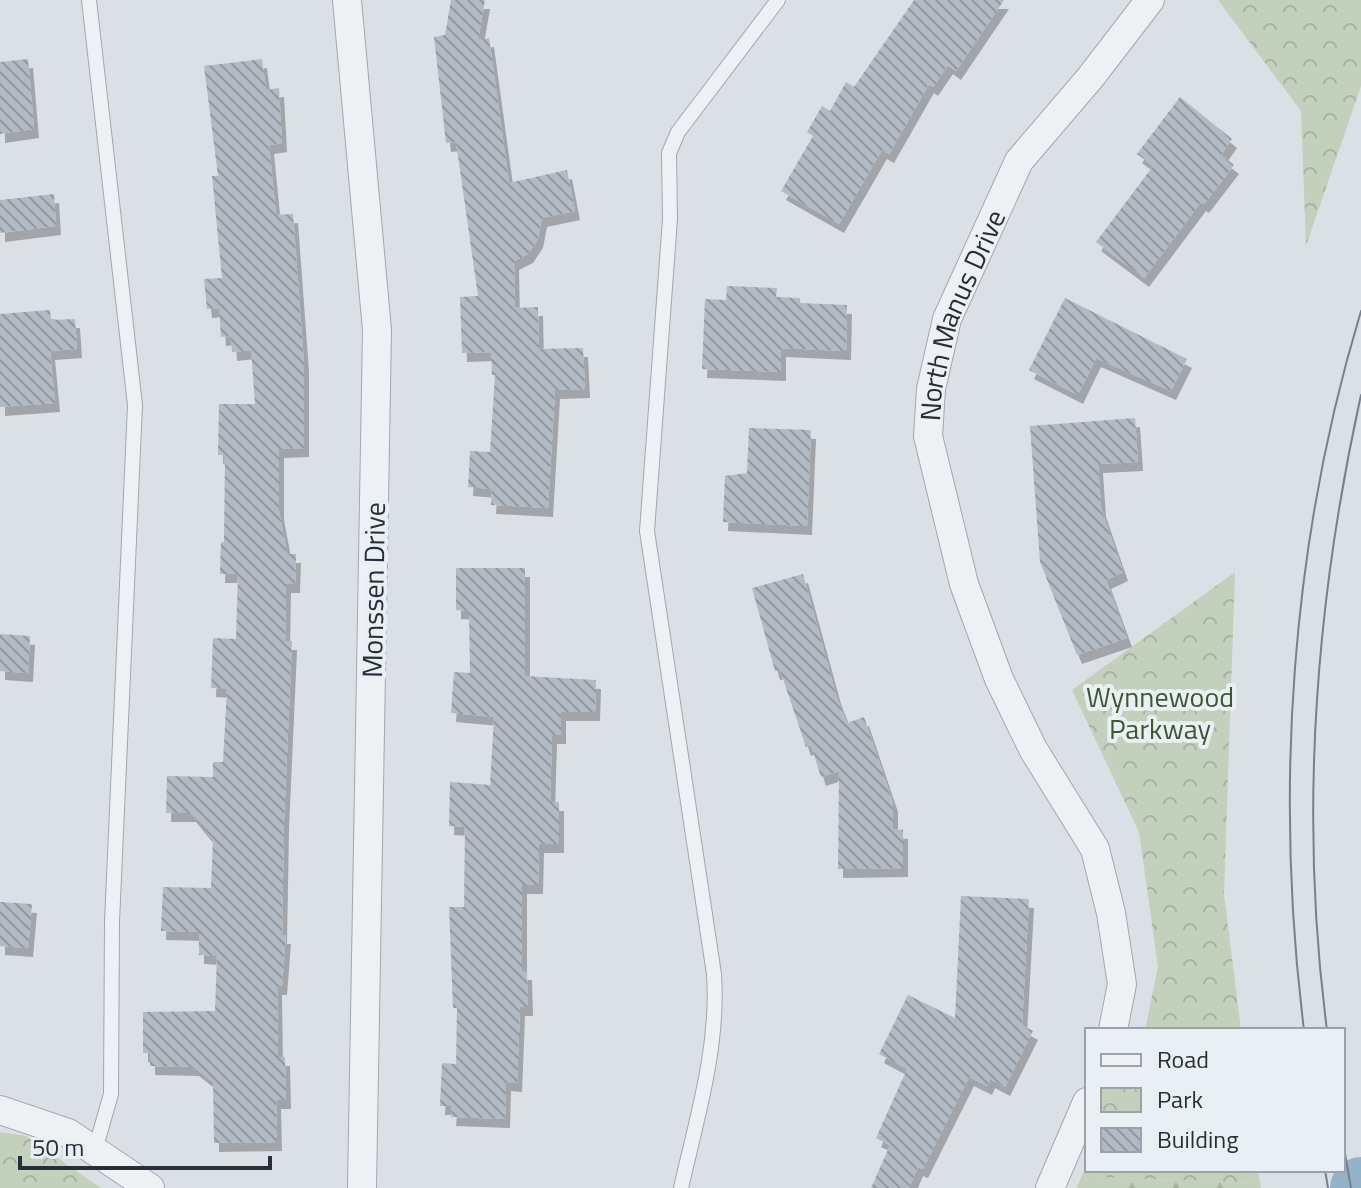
<svg xmlns="http://www.w3.org/2000/svg" width="1361" height="1188" viewBox="0 0 1361 1188" font-family="'Titillium Web',sans-serif">
  <style>
    .forest { fill: url(#forest-firs) }
    .park { fill: url(#park-crowns) }
    .lines { fill: none; stroke-linecap: round; stroke-linejoin: round }
    .river { stroke: #94b2c8; stroke-width: 60 }
    .building { fill: url(#building-back-hatch); filter: url(#shadow) }
    .service-casing { stroke: #a1a7b0; stroke-width: 16 }
    .minor-casing { stroke: #a1a7b0; stroke-width: 30 }
    .service { stroke: #eef1f4; stroke-width: 14 }
    .minor { stroke: #eef1f4; stroke-width: 28 }
    .tram { stroke: #748190; stroke-width: 2 }
    .labels { text-anchor: middle; dominant-baseline: central; stroke-width: 8; stroke-linejoin: round; paint-order: stroke }
    .street-label { font-size: 28px; fill: #252f3c; stroke: #eaeff4 }
    .park-label { font-size: 28px; fill: #3c5832; stroke: #eaeff4 }
  </style>
  <defs>
    <pattern id="forest-firs" width="22" height="20" patternUnits="userSpaceOnUse" patternTransform="scale(2)"><rect width="22" height="20" fill="#c3d0bc"/><path d="M5 1l3.5 6h-7zM16 11l3.5 6h-7z" fill="#a7b3a2"/></pattern>
    <pattern id="park-crowns" width="20" height="18" patternUnits="userSpaceOnUse" patternTransform="scale(2)"><rect width="20" height="18" fill="#c3d0bc"/><path d="M2 6a3 3 0 1 1 6 0M12 15a3 3 0 1 1 6 0" fill="none" stroke="#a7b3a2"/></pattern>
    <pattern id="building-back-hatch" width="6" height="6" patternUnits="userSpaceOnUse" patternTransform="scale(2)"><rect width="6" height="6" fill="#b2bac3"/><path d="M-1 5l2 2M0 0l6 6M5-1l2 2" fill="none" stroke="#9198a0"/></pattern>
    <filter id="shadow"><feDropShadow dx="5" dy="9" stdDeviation="0" flood-color="#0004"/></filter>
  </defs>
  <rect width="100%" height="100%" fill="#dbe0e6"/>
  <!-- forest -->
  <path class="forest" d="M1096,1177L1260,1183L1261,1188H1083Z"/>
  <!-- park -->
  <path class="park" d="M1218,0H1361V86L1306,246L1301,111Z
    M1235,572L1224,894L1241,1030H1145L1158,967L1139,832L1072,690Z
    M0,1132L26,1136L101,1188H0Z
    M1087,1166V1170H1258L1260,1183L1096,1177L1094,1188H1076Z"/>
  <g class="lines">
    <!-- river -->
    <path class="river" d="M1360,1188L1361,1187"/>
  </g>
  <!-- building -->
  <path class="building" d="M451,0H485L478,40L489,38L509,183L567,170L575,211L542,218L538,239L528,254L514,261L515,308L538,307L539,349L583,348L585,389L555,390L548,508L491,505L492,489L468,487L470,451L490,452L495,375H492L491,352L462,353L460,297L478,296L456,142L446,143L434,37L445,35Z
    M914,0H1004L956,71L948,65L933,87L929,84L889,154L882,150L839,224L781,191L813,136L807,132L822,106L830,111L846,82L854,87Z
    M28,59L34,129L0,134V62Z
    M262,59L266,90L279,88L282,143L269,145L276,215L293,214L304,362V448L279,449V511L287,554H296L295,584H286L285,641H292L284,820L282,935H286L282,986H277L278,1057H285L286,1100H276L277,1142L214,1143L213,1082L194,1067L150,1066V1053H143V1012L215,1011L217,956L199,955V932L161,931L163,887L211,888L213,840L191,813H166L167,776L213,777V762H223L227,689L211,688L213,638L236,639L238,574H220L221,542H224L225,455H218L219,404H255L251,350L232,352L231,336L221,337L219,308L207,309L204,279L222,278L212,176H218L204,66Z
    M1180,97L1232,139L1221,155L1234,165L1204,204L1201,202L1144,278L1096,242L1153,166L1137,154Z
    M54,194L56,226L0,233V200Z
    M727,286L777,288L776,297L800,298V303L847,305L846,351L781,348V372L702,369L705,299L726,300Z
    M1065,298L1187,359L1171,391L1096,358L1078,395L1029,370Z
    M50,310L51,320L75,319L77,349L50,351L55,403L0,407V314Z
    M1135,418L1138,462L1098,464L1101,508L1123,572L1106,580L1127,638L1077,655L1040,562L1030,426Z
    M749,428L811,430L807,526L723,522L725,476L747,473Z
    M456,568H525V676L596,680L595,712H561V735H552L550,802H559V844H539L538,885H522V971H527L528,1007H520L517,1083L506,1082L505,1119L451,1117L452,1106H440L442,1063L456,1064L457,1008H453L449,907H464L465,827L449,826L450,782L490,785L494,717L451,713L454,672L470,673L469,611L456,610Z
    M803,574L836,695L847,723L864,717L893,803V829L903,830V868L838,869L839,771L821,777L811,745L806,747L780,670L775,671L752,588Z
    M0,634L30,636L28,673L0,671Z
    M961,896L1029,899L1022,1025L1033,1031L1005,1087L990,1079L987,1086L969,1077L923,1169L918,1167L909,1188H871L890,1145L876,1138L907,1069L879,1054L908,995L955,1018Z
    M0,902L32,904L28,948L0,946Z"/>
  <g class="lines">
    <!-- service casing -->
    <g class="service-casing">
      <path id="service" d="M89,0L135,405L112,922L111,1094L95,1150
        M681,1188C697,1117 719,1047 714,974L647,531L670,219L669,153L678,132L778,0"/>
    </g>
    <!-- minor casing -->
    <g class="minor-casing">
      <g id="minor">
        <path d="M347,0L377,330L362,1188"/>
        <path id="s1" d="M1113,1030L1122,984L1111,913L1095,849L1033,749L999,679L964,584L928,436L931,389L947,319L1019,161L1090,78L1150,0"/>
        <path d="M0,1110L68,1133L150,1188"/>
        <path d="M1050,1188L1087,1102"/>
      </g>
    </g>
    <!-- service -->
    <use href="#service" class="service"/>
    <!-- minor -->
    <use href="#minor" class="minor"/>
    <!-- tram -->
    <path class="tram" d="M1304,1030C1274,791 1291,542 1361,311
      M1327,1030C1299,817 1315,604 1361,395
      M1343,1142L1351,1188
      M1325,1170L1328,1188"/>
  </g>
  <g class="labels">
    <!-- street labels -->
    <g class="street-label">
      <text stroke="none"><textPath href="#s1" startOffset="760">North Manus Drive</textPath></text>
      <text transform="translate(373 590) rotate(-89)">Monssen Drive</text>
    </g>
    <!-- park labels -->
    <g class="park-label">
      <text x="1160" y="696">Wynnewood<tspan x="1160" dy="32">Parkway</tspan></text>
    </g>
  </g>
  <!-- legend -->
  <rect x="1085" y="1028" width="260" height="144" fill="#eaeff4" stroke="#9ba2aa" stroke-width="2"/>
  <rect x="1101" y="1054" width="40" height="12" fill="#eef1f4" stroke="#9ba2aa" stroke-width="2"/>
  <text x="1157" y="1068" font-size="24" fill="#252f3c">Road</text>
  <rect x="1101" y="1088" width="40" height="24" fill="url(#park-crowns)" stroke="#9ba2aa" stroke-width="2"/>
  <text x="1157" y="1108" font-size="24" fill="#252f3c">Park</text>
  <rect x="1101" y="1128" width="40" height="24" fill="url(#building-back-hatch)" stroke="#9ba2aa" stroke-width="2"/>
  <text x="1157" y="1148" font-size="24" fill="#252f3c">Building</text>
  <!-- scale -->
  <path d="M20 1156v12h250v-12" fill="none" stroke="#252f3c" stroke-width="4"/>
  <text x="32" y="1156" font-size="24" fill="#252f3c" stroke="#eaeff4" stroke-width="6" paint-order="stroke">50 m</text>
</svg>
